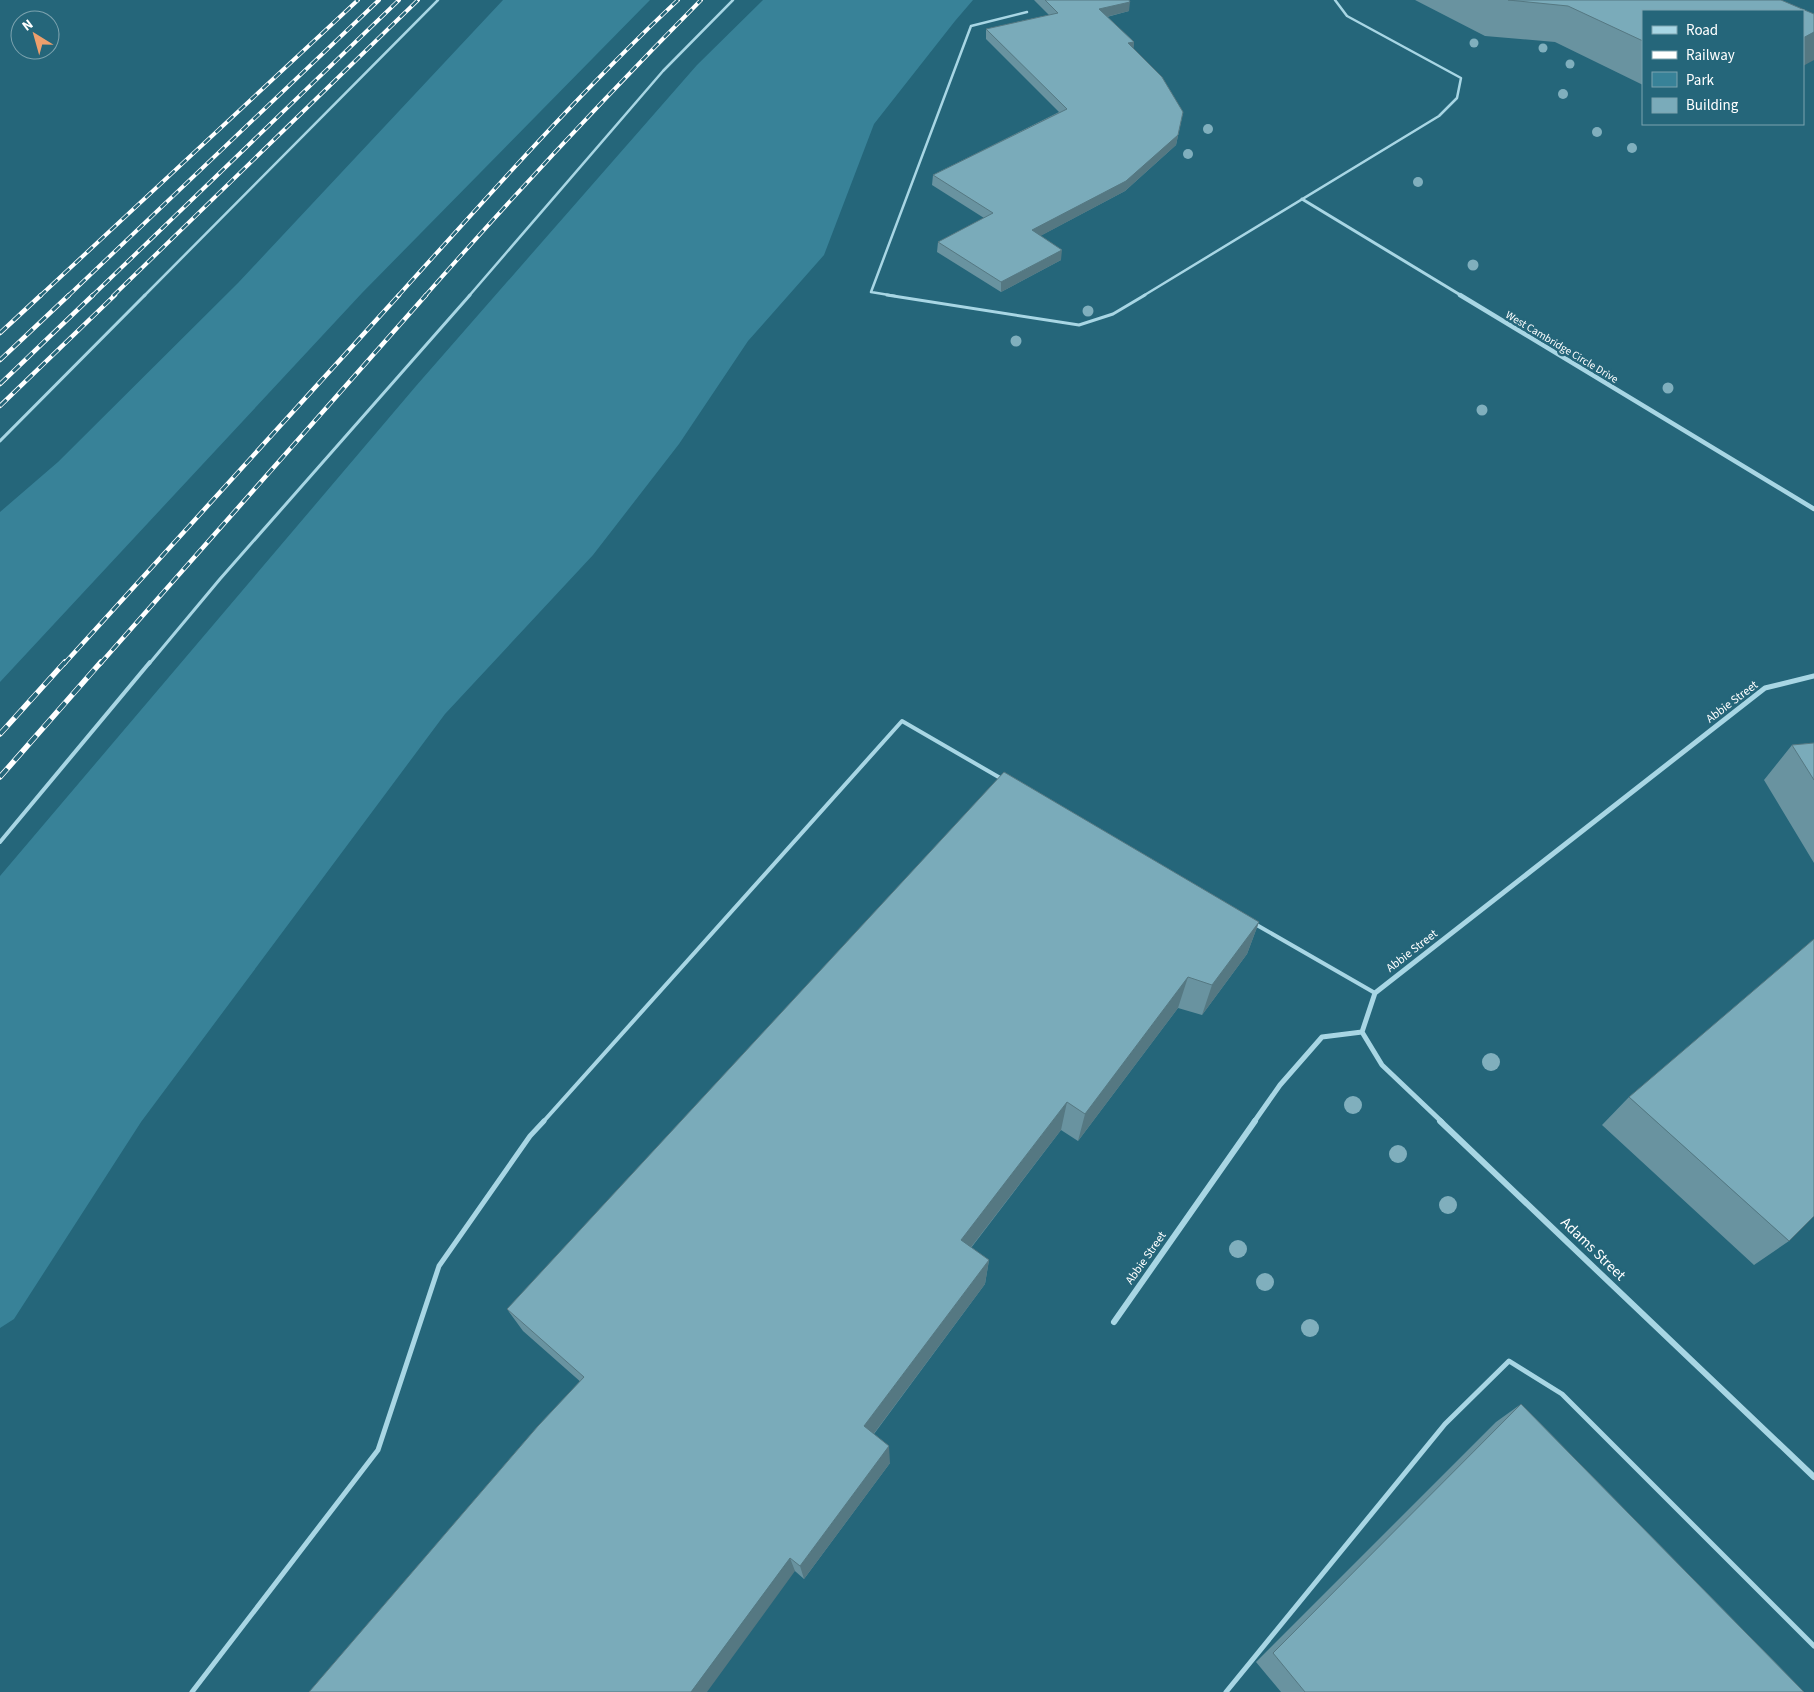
<svg xmlns="http://www.w3.org/2000/svg" width="1814" height="1692" viewBox="0 0 1814 1692" font-family="'Source Sans 3',sans-serif">
  <style>
    .green { fill: #388298 }
    .lines { fill: none; stroke-linecap: round; stroke-linejoin: round }
    .lane-far3 { stroke: #a8d6e4; stroke-width: 2.5 }
    .lane-far2 { stroke: #a8d6e4; stroke-width: 3 }
    .lane-far1 { stroke: #a8d6e4; stroke-width: 4 }
    .lane { stroke: #a8d6e4; stroke-width: 5 }
    .street-far3 { stroke: #a8d6e4; stroke-width: 3 }
    .street-far2 { stroke: #a8d6e4; stroke-width: 4.5 }
    .street-far1 { stroke: #a8d6e4; stroke-width: 5 }
    .street { stroke: #a8d6e4; stroke-width: 6 }
    .rail-far2-casing { stroke: #fff; stroke-width: 4 }
    .rail-far1-casing { stroke: #fff; stroke-width: 4.5 }
    .rail-casing { stroke: #fff; stroke-width: 5.5 }
    .rail-far2 { stroke: #25667a; stroke-width: 2.5; stroke-dasharray: 8; stroke-linecap: butt }
    .rail-far1 { stroke: #25667a; stroke-width: 3; stroke-dasharray: 9; stroke-linecap: butt }
    .rail { stroke: #25667a; stroke-width: 4; stroke-dasharray: 11; stroke-linecap: butt }
    .tree { fill: #80afbd }
    .wall { fill: #6993a0 }
    .shaded-wall { fill: #557882 }
    .building { fill: #7aabba; stroke: #557882 }
    .labels { text-anchor: middle; dominant-baseline: central; stroke-width: 5; stroke-linejoin: round; paint-order: stroke }
    .far-street-label { font-size: 11px; fill: #fff; stroke: #25667a }
    .street-label { font-size: 12px; fill: #fff; stroke: #25667a }
    .near-street-label { font-size: 15px; fill: #fff; stroke: #25667a }
  </style>
  <rect width="100%" height="100%" fill="#25667a"/>
  <!-- green -->
  <path class="green" d="M503,0H650L362,293L0,682V512L58,462L238,283Z
    M763,0H973L955,21L874,124L824,255L748,341L679,444L593,555L445,714L141,1122L14,1319L0,1328V876L416,386L697,65Z"/>
  <g class="lines">
    <!-- lane-far3 -->
    <path class="lane-far3" d="M144,296L438,0
      M469,296L663,71L733,0
      M895,296L871,292L971,26L1027,12
      M1143,296L1439,116L1457,98L1461,78L1347,16L1335,0"/>
    <!-- lane-far2 -->
    <path class="lane-far2" d="M887,295L1079,325L1113,314L1145,295
      M0,441L145,295
      M149,664L220,579L470,295"/>
    <!-- lane-far1 -->
    <path class="lane-far1" d="M0,842L150,662
      M1255,924L1375,993
      M543,1122L902,721L1002,779"/>
    <!-- lane -->
    <path class="lane" d="M192,1692L378,1450L439,1266L530,1136L544,1121
      M1226,1692L1445,1424L1509,1361L1562,1394L1814,1646"/>
    <!-- street-far3 -->
    <path class="street-far3" d="M1302,199L1462,296"/>
    <!-- street-far2 -->
    <path class="street-far2" d="M1460,295L1814,509"/>
    <!-- street-far1 -->
    <path class="street-far1" d="M1362,1032L1382,1065L1442,1122
      M1254,1122L1280,1085L1322,1037L1362,1032L1375,993L1765,688L1814,676"/>
    <!-- street -->
    <path class="street" d="M1440,1121L1814,1477
      M1114,1322L1255,1121"/>
    <!-- rail-far2 casing -->
    <g class="rail-far2-casing">
      <path id="rail-far2" d="M40,296L358,0
        M68,296L379,0
        M92,296L399,0
        M113,296L418,0
        M398,296C489,195 579,93 678,0
        M425,296C514,195 606,96 701,0"/>
    </g>
    <!-- rail-far1 casing -->
    <g class="rail-far1-casing">
      <path id="rail-far1" d="M0,333L41,295
        M0,360L69,295
        M0,384L93,295
        M0,406L115,295
        M64,664L399,295
        M100,664L426,295"/>
    </g>
    <!-- rail casing -->
    <g class="rail-casing">
      <path id="rail" d="M0,734L65,662
        M0,777L101,662"/>
    </g>
    <!-- rail-far2 -->
    <use href="#rail-far2" class="rail-far2"/>
    <!-- rail-far1 -->
    <use href="#rail-far1" class="rail-far1"/>
    <!-- rail -->
    <use href="#rail" class="rail"/>
  </g>
  <!-- trees -->
  <g class="tree">
    <circle cx="1474" cy="43" r="4.5"/>
    <circle cx="1543" cy="48" r="4.5"/>
    <circle cx="1570" cy="64" r="4.5"/>
    <circle cx="1563" cy="94" r="5"/>
    <circle cx="1208" cy="129" r="5"/>
    <circle cx="1597" cy="132" r="5"/>
    <circle cx="1632" cy="148" r="5"/>
    <circle cx="1188" cy="154" r="5"/>
    <circle cx="1418" cy="182" r="5"/>
    <circle cx="1473" cy="265" r="5.5"/>
    <circle cx="1088" cy="311" r="5.5"/>
    <circle cx="1016" cy="341" r="5.5"/>
    <circle cx="1668" cy="388" r="5.5"/>
    <circle cx="1482" cy="410" r="5.5"/>
    <circle cx="1491" cy="1062" r="9"/>
    <circle cx="1353" cy="1105" r="9"/>
    <circle cx="1398" cy="1154" r="9"/>
    <circle cx="1448" cy="1205" r="9"/>
    <circle cx="1238" cy="1249" r="9"/>
    <circle cx="1265" cy="1282" r="9"/>
    <circle cx="1310" cy="1328" r="9"/>
  </g>
  <!-- wall -->
  <path class="wall" d="M1034,0H1129V11L1107,17L1134,42L1133,49L1183,112L1176,145L1125,191L1040,236L1061,260L1001,292L937,252L938,242L984,218L932,185L933,175L1059,112L986,39V29L1049,15Z
    M1415,0H1782L1643,11V85L1555,42L1485,36Z
    M1814,743V863L1764,780L1792,745Z
    M1259,922L1247,954L1202,1015L1178,1008L1078,1141L1061,1130L971,1248L989,1260L985,1284L874,1434L890,1463L804,1579L523,1331L507,1309Z
    M1629,1097L1789,1241L1754,1265L1602,1125Z
    M1521,1404L1804,1692H1281L1256,1662L1496,1422Z"/>
  <!-- shaded-wall -->
  <path class="shaded-wall" d="M1130,2L1129,11L1098,19L1099,9Z
    M1814,32V60L1803,66V38Z
    M1134,42L1133,52L1128,43Z
    M1183,112L1176,145L1125,191L1031,241L1032,230Z
    M1062,250L1061,260L1001,292V282Z
    M1259,922L1247,954L1202,1015L1212,985Z
    M1188,977L1178,1008L1078,1141L1085,1114Z
    M1067,1102L1061,1130L958,1264L961,1240Z
    M989,1260L985,1284L866,1444L864,1426Z
    M889,1446L890,1463L804,1579L800,1566Z
    M790,1558L795,1571L707,1692H691Z"/>
  <!-- building -->
  <path class="building" d="M1045,0H1129L1130,2L1099,9L1134,42L1128,43L1162,77L1183,112L1178,135L1126,181L1032,230L1062,250L1001,282L938,242L993,213L933,175L1067,109L986,29L1058,13Z
    M1508,0H1781L1814,14V32L1803,38V11H1643V41L1568,6Z
    M1814,743V780L1792,745Z
    M1004,772L1259,922L1212,985L1188,977L1085,1114L1067,1102L961,1240L989,1260L864,1426L889,1446L800,1566L790,1558L691,1692H309L538,1426L584,1377L507,1309Z
    M1814,939V1216L1789,1241L1629,1097Z
    M1521,1404L1804,1692H1305L1273,1653Z"/>
  <g class="labels">
    <!-- far-street labels -->
    <g class="far-street-label">
      <text transform="translate(1562 347) rotate(31)">West Cambridge Circle Drive</text>
    </g>
    <!-- street labels -->
    <g class="street-label">
      <text transform="translate(1732 702) rotate(-37)">Abbie Street</text>
      <text transform="translate(1412 951) rotate(-38)">Abbie Street</text>
      <text transform="translate(1146 1258) rotate(-55)">Abbie Street</text>
    </g>
    <!-- near-street labels -->
    <g class="near-street-label">
      <text transform="translate(1593 1249) rotate(44)">Adams Street</text>
    </g>
  </g>
  <!-- legend -->
  <rect x="1642" y="10" width="162" height="115" fill="#25667a" stroke="#7ca3af"/>
  <rect x="1652" y="26" width="25" height="8" fill="#a8d6e4" stroke="#7ca3af"/>
  <text x="1686" y="35" font-size="15" fill="#ffffff">Road</text>
  <rect x="1652" y="51" width="25" height="8" fill="#ffffff" stroke="#7ca3af"/>
  <text x="1686" y="60" font-size="15" fill="#ffffff">Railway</text>
  <rect x="1652" y="72" width="25" height="15" fill="#388298" stroke="#7ca3af"/>
  <text x="1686" y="85" font-size="15" fill="#ffffff">Park</text>
  <rect x="1652" y="98" width="25" height="15" fill="#7aabba" stroke="#7ca3af"/>
  <text x="1686" y="110" font-size="15" fill="#ffffff">Building</text>
  <!-- north arrow -->
  <g transform="translate(35 35) rotate(323)"><circle r="24" fill="#25667a" stroke="#7ca3af"/>
  <path d="M0-4L9 19L0 12L-9 19Z" fill="#ee9f6c"/>
  <text y="-8" font-size="14" font-weight="bold" text-anchor="middle" fill="#ffffff">N</text>
  </g>
</svg>
